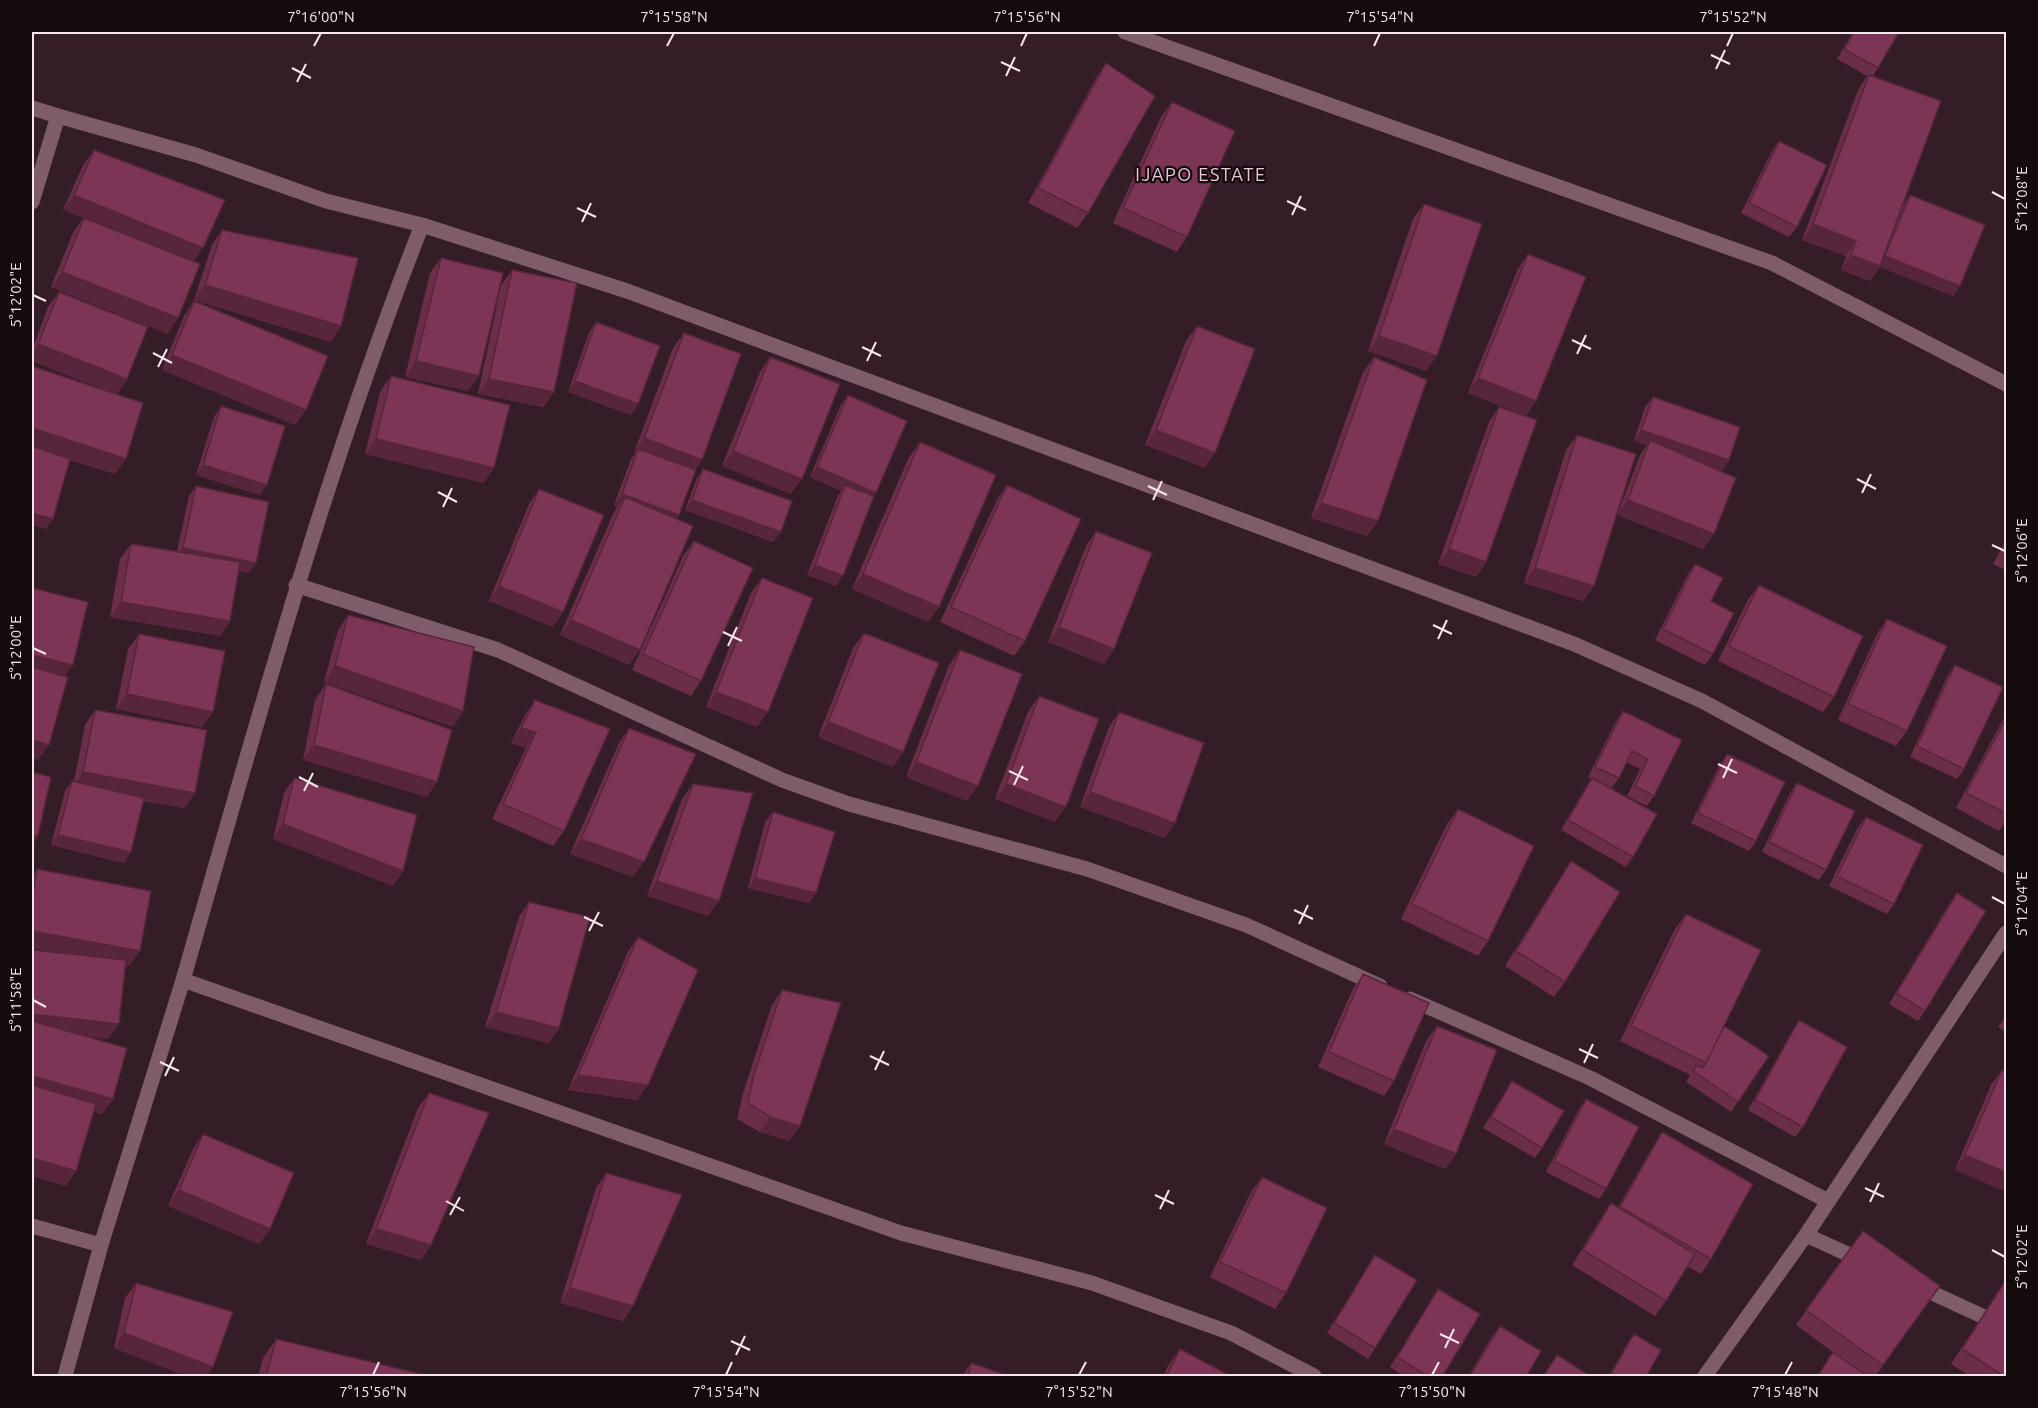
<svg xmlns="http://www.w3.org/2000/svg" width="2038" height="1408" viewBox="0 0 2038 1408" font-family="Ubuntu,sans-serif">
  <style>
    .lines { fill: none; stroke-linecap: round; stroke-linejoin: round }
    .service { stroke: #7e5c69; stroke-width: 15 }
    .minor { stroke: #7e5c69; stroke-width: 15 }
    .wall { fill: #6b2e49 }
    .shaded-wall { fill: #57253c }
    .building { fill: #7c3555; stroke: #57253c; stroke-width: 1.5 }
    .ticks { fill: none; stroke: #f7e6ec; stroke-width: 2 }
    .labels { text-anchor: middle; dominant-baseline: central; stroke-width: 4.5; stroke-linejoin: round; paint-order: stroke }
    .neighbourhood-label { font-size: 18px; letter-spacing: 1.5px; fill: #eac9d5; stroke: #150b0f }
    .neatline { fill: none; stroke: #f7e6ec; stroke-width: 2 }
    .ticks-label { font-size: 15px; text-anchor: middle; fill: #f7e6ec }
  </style>
  <rect width="100%" height="100%" fill="#341d26"/>
  <g class="lines">
    <!-- service -->
    <path class="service" d="M1806,1235L1865,1262
      M1917,1286L2006,1327"/>
    <!-- minor -->
    <path class="minor" d="M1125,32L1772,263L2006,384
      M32,108L58,116L32,202
      M58,116L196,155L326,201L422,225L627,291L1574,644L1702,701L2006,866
      M422,225C325,471 256,726 183,980L901,1233L1092,1283L1231,1333L1314,1376
      M296,585L498,650L782,780L849,804L1087,869L1246,925L1380,986
      M1410,999L1590,1078L1828,1201
      M32,1226L101,1245
      M65,1376L101,1245L183,980
      M1705,1376L1806,1235L2006,933"/>
  </g>
  <!-- wall -->
  <path class="wall" d="M1853,32H1899L1878,68L1873,76L1903,205L1910,195L1960,286L1953,296L1880,267L1870,281L1841,270L1846,256L1802,240L1858,90L1867,76L1837,59Z
    M1106,63L1088,213L1077,228L1028,203L1096,78Z
    M1172,102L1187,237L1177,252L1113,223L1161,117Z
    M1779,141L1797,227L1789,237L1741,213L1772,151Z
    M94,150L193,262L168,334L51,287L73,233L83,218L63,210L83,165Z
    M1424,204L1426,371L1368,351L1413,219Z
    M222,230L341,326L331,342L194,300L212,245Z
    M1528,254L1536,401L1526,416L1468,393L1518,269Z
    M441,258L468,391L405,377L430,273Z
    M512,270L544,407L478,394L501,285Z
    M59,292L127,379L117,394L115,474L70,460L46,529L32,525V366L112,393L32,361V350L48,307Z
    M194,301L306,410L295,425L162,370L184,316Z
    M596,322L638,404L631,415L568,392L589,333Z
    M1197,326L1205,468L1145,445L1186,341Z
    M684,333L702,460L695,470L679,515L677,519L629,665L560,635L614,512L618,506L614,505L631,459L635,454L634,453L673,348Z
    M770,357L791,494L722,466L760,372Z
    M1374,357L1378,521L1367,536L1311,518L1363,372Z
    M391,376L484,483L365,454L380,392Z
    M848,395L876,493L874,496L836,586L807,575L838,496L841,491L810,477L841,405Z
    M1653,397L1722,471L1710,467L1703,549L1617,515L1640,455L1647,445L1634,441L1645,407Z
    M221,406L267,485L260,495L196,475L214,417Z
    M1499,407L1486,562L1476,577L1438,564L1489,422Z
    M1577,435L1594,586L1583,601L1524,583L1566,450Z
    M920,442L939,607L928,622L852,589L909,457Z
    M703,469L781,532L773,542L685,510L696,480Z
    M1007,485L1025,641L1014,656L940,622L997,500Z
    M196,486L248,573L239,571L230,621L220,636L110,617L120,559L131,544L177,551L189,496Z
    M539,489L553,627L489,601L529,504Z
    M1096,531L1114,649L1104,664L1048,642L1086,546Z
    M2007,538V571L1993,564Z
    M694,541L701,681L691,696L632,670L683,556Z
    M1695,564L1711,601L1713,654L1705,665L1655,640L1688,574Z
    M762,578L757,727L706,707L751,593Z
    M1759,585L1834,697L1823,712L1718,661L1748,600Z
    M348,615L453,727L324,682L338,630Z
    M1887,619L1907,731L1896,746L1838,720L1877,634Z
    M864,633L903,752L893,767L818,737L853,648Z
    M139,634L202,727L116,709L128,649Z
    M960,650L967,801L906,777L949,665Z
    M1955,665L1964,769L1957,779L1910,757L1948,675Z
    M326,684L427,797L303,760L315,700Z
    M1039,696L1055,822L995,799L1028,712Z
    M535,700L564,831L553,846L492,819L526,748L511,743L525,715Z
    M95,710L195,793L184,808L143,801L131,852L124,863L51,845L65,791L72,781H74L85,725Z
    M1623,711L1682,740L1654,796L1647,806L1627,796L1640,769L1626,762L1619,778L1611,788L1633,857L1626,867L1561,830L1585,788L1591,779L1588,777L1616,721Z
    M1119,712L1165,838L1080,807L1109,727Z
    M2007,712V820L1999,831L1956,808Z
    M629,728L633,877L570,854L619,743Z
    M1727,754L1756,841L1749,851L1691,823L1720,764Z
    M294,778L403,871L393,886L273,839L284,793Z
    M1797,783L1826,870L1819,880L1762,852L1790,793Z
    M693,784L708,916L647,896L682,799Z
    M1458,809L1488,941L1478,956L1401,919L1447,824Z
    M773,812L809,903L748,888L765,822Z
    M1866,817L1894,904L1887,914L1829,886L1858,827Z
    M1571,861L1565,982L1554,997L1505,966L1561,877Z
    M37,869L140,951L129,966L125,965L108,1039L83,1036L113,1099L102,1114L94,1111L66,1186L32,1176V953L33,950L54,952L32,948V878Z
    M1957,893L1925,1011L1918,1021L1889,1004L1949,904Z
    M529,902L559,1028L549,1043L485,1027L519,917Z
    M1686,914L1723,1027L1769,1056L1731,1112L1686,1082L1690,1075L1620,1041L1675,929Z
    M638,937L637,1100L568,1090L628,952Z
    M1363,974L1394,1081L1384,1096L1318,1067L1353,989Z
    M782,990L789,1141L760,1132L737,1119L743,1093L772,1005Z
    M2007,1014V1033L1998,1027Z
    M1799,1020L1803,1127L1795,1137L1748,1110L1792,1031Z
    M1437,1026L1456,1154L1445,1169L1384,1144L1426,1041Z
    M2002,1070L2007,1192L1955,1170L1991,1085Z
    M1512,1081L1542,1148L1535,1158L1483,1128Z
    M429,1093L431,1245L421,1260L366,1244L418,1108Z
    M1586,1099L1606,1189L1599,1199L1546,1172L1579,1109Z
    M1662,1132L1711,1259L1701,1274L1687,1266L1666,1301L1655,1316L1572,1265L1601,1218L1611,1203L1618,1207L1652,1148Z
    M203,1134L270,1229L259,1244L168,1206L193,1149Z
    M606,1173L633,1306L623,1321L560,1303L596,1188Z
    M1262,1177L1286,1293L1275,1309L1210,1277L1251,1192Z
    M1863,1231L1940,1286L1875,1377H1817L1841,1358L1796,1325Z
    M1375,1255V1348L1368,1359L1327,1333Z
    M2007,1278V1377H1971L1951,1364Z
    M136,1283L213,1367L206,1377H188L114,1348L125,1298Z
    M1438,1289L1442,1377H1405L1390,1367Z
    M1500,1326L1526,1377H1468L1492,1336Z
    M1634,1334L1646,1377H1608L1627,1344Z
    M276,1339L429,1377H258L263,1358Z
    M1180,1349L1232,1377H1163L1169,1364Z
    M971,1363L1012,1377H963L964,1373Z"/>
  <!-- shaded-wall -->
  <path class="shaded-wall" d="M47,32H55L54,34Z
    M74,195L203,248L193,263L63,210Z
    M1813,224L1856,241L1846,256L1802,240Z
    M1851,255L1879,266L1885,256L1960,286L1953,296L1880,267L1870,281L1841,270Z
    M62,272L178,318L168,334L51,287Z
    M205,285L341,326L331,342L194,300Z
    M1379,336L1437,356L1426,371L1368,351Z
    M38,344L127,379L117,395L32,361V354Z
    M172,355L306,410L295,425L162,370Z
    M416,361L479,376L468,391L405,377Z
    M1478,378L1536,401L1526,416L1468,393Z
    M489,379L554,392L544,407L478,394Z
    M575,381L638,404L631,415L568,392Z
    M32,428L126,459L115,474L32,447Z
    M1156,430L1215,453L1205,468L1145,445Z
    M1641,430L1729,460L1722,471L1648,446L1650,440L1647,445L1634,441Z
    M644,438L702,460L691,475L638,449L635,454L634,453Z
    M376,439L494,468L484,483L365,454Z
    M733,451L802,479L791,494L722,466Z
    M203,465L267,485L260,495L196,475Z
    M817,467L876,493L869,503L845,485L841,491L810,477Z
    M622,494L679,515L672,526L625,497L618,506L614,505Z
    M692,500L781,532L773,542L685,510Z
    M1628,500L1714,534L1703,549L1617,515Z
    M1321,503L1378,521L1367,536L1311,518Z
    M32,513L53,519L46,529L32,525Z
    M183,548L256,563L248,573L176,558Z
    M1449,549L1486,562L1476,577L1438,564Z
    M815,565L843,576L836,586L807,575Z
    M1535,568L1594,586L1583,601L1524,583Z
    M863,574L939,607L928,622L852,589Z
    M499,586L563,612L553,627L489,601Z
    M121,602L230,621L220,636L110,617Z
    M571,620L640,650L629,665L560,635Z
    M1059,627L1114,649L1104,664L1048,642Z
    M32,655L73,665L62,680L32,673Z
    M335,666L463,711L453,727L324,682Z
    M716,692L768,712L757,727L706,707Z
    M127,694L213,712L202,727L116,709Z
    M828,722L903,752L893,767L818,737Z
    M521,728L536,732L526,748L511,743Z
    M32,740L49,745L38,760L32,758Z
    M314,745L437,782L427,797L303,760Z
    M916,762L978,786L967,801L906,777Z
    M83,772L195,793L184,808L73,788Z
    M1006,784L1066,807L1055,822L995,799Z
    M1090,792L1175,823L1165,838L1080,807Z
    M283,824L403,871L393,886L273,839Z
    M32,835L38,836L32,846Z
    M58,835L131,852L124,863L51,845Z
    M581,839L644,862L633,877L570,854Z
    M755,878L816,893L809,903L748,888Z
    M657,881L719,901L708,916L647,896Z
    M32,931L140,951L129,966L32,948Z
    M496,1012L559,1028L549,1043L485,1027Z
    M32,1014L119,1024L108,1039L32,1031Z
    M578,1075L648,1085L637,1100L568,1090Z
    M32,1076L113,1099L102,1114L32,1094Z
    M770,1117L800,1126L789,1141L760,1132Z
    M1394,1129L1456,1154L1445,1169L1384,1144Z
    M1965,1155L2007,1173V1192L1955,1170Z
    M32,1158L76,1171L66,1186L32,1176Z
    M179,1190L270,1229L259,1244L168,1206Z
    M376,1229L431,1245L421,1260L366,1244Z
    M570,1288L633,1306L623,1321L560,1303Z
    M124,1333L213,1367L206,1377H188L114,1348Z"/>
  <!-- building -->
  <path class="building" d="M1854,32H1899L1878,68L1844,49Z
    M1106,63L1155,96L1088,213L1038,188Z
    M1869,75L1941,101L1880,266L1851,255L1856,241L1813,224Z
    M1172,102L1235,131L1187,237L1123,208Z
    M1779,141L1827,165L1797,227L1749,203Z
    M94,150L225,200L203,248L74,195Z
    M1910,195L1985,225L1960,286L1885,256Z
    M1424,204L1482,224L1437,356L1379,336Z
    M84,218L200,264L178,318L62,272Z
    M222,230L358,258L341,326L205,285Z
    M1528,254L1586,277L1536,401L1478,378Z
    M441,258L503,273L479,376L416,361Z
    M512,270L577,283L554,392L489,379Z
    M59,292L148,327L127,379L38,344Z
    M194,301L328,356L306,410L172,355Z
    M596,322L660,346L638,404L575,381Z
    M1197,326L1255,349L1215,453L1156,430Z
    M684,333L741,354L702,460L644,438Z
    M770,357L840,384L802,479L733,451Z
    M1374,357L1427,380L1378,521L1321,503Z
    M32,366L143,403L126,459L32,428Z
    M391,376L510,405L494,468L376,439Z
    M848,395L907,421L876,493L817,467Z
    M1653,397L1740,427L1729,460L1641,430Z
    M221,406L285,426L267,485L203,465Z
    M1499,407L1537,420L1486,562L1449,549Z
    M1577,435L1636,454L1594,586L1535,568Z
    M1650,440L1736,478L1714,534L1628,500Z
    M920,442L996,475L939,607L863,574Z
    M32,446L70,459L53,519L32,513Z
    M638,449L696,470L679,515L622,494Z
    M703,469L792,501L781,532L692,500Z
    M845,485L874,496L843,576L815,565Z
    M1007,485L1081,519L1025,641L951,607Z
    M196,486L269,502L256,563L183,548Z
    M539,489L604,515L563,612L499,586Z
    M625,497L693,526L640,650L571,620Z
    M1096,531L1152,553L1114,649L1059,627Z
    M694,541L753,568L701,681L643,654Z
    M2007,543V551L2003,549Z
    M131,544L240,562L230,621L121,602Z
    M1695,564L1723,578L1711,601L1734,613L1713,654L1663,629Z
    M762,578L813,598L768,712L716,692Z
    M1759,585L1863,636L1834,697L1729,646Z
    M32,588L88,602L73,665L32,655Z
    M348,615L474,647L463,711L335,666Z
    M1887,619L1947,646L1907,731L1848,704Z
    M864,633L939,663L903,752L828,722Z
    M139,634L225,651L213,712L127,694Z
    M960,650L1022,674L978,786L916,762Z
    M1955,665L2003,687L1964,769L1917,746Z
    M32,667L68,677L49,745L32,740Z
    M326,684L452,730L437,782L314,745Z
    M1039,696L1099,719L1066,807L1006,784Z
    M535,700L610,729L564,831L503,804L536,732L521,728Z
    M95,710L207,730L195,793L83,772Z
    M1623,711L1682,740L1654,796L1635,786L1648,759L1632,751L1619,778L1595,767Z
    M1119,712L1204,743L1175,823L1090,792Z
    M2007,717V814L1966,793Z
    M629,728L696,754L644,862L581,839Z
    M1727,754L1785,782L1756,841L1698,813Z
    M32,772L51,777L38,836L32,835Z
    M294,778L417,815L403,871L283,824Z
    M1592,778L1657,814L1633,857L1568,820Z
    M72,781L144,798L131,852L58,835Z
    M1797,783L1855,811L1826,870L1769,842Z
    M693,784L753,793L719,901L657,881Z
    M1458,809L1534,846L1488,941L1412,904Z
    M773,812L835,832L816,893L755,878Z
    M1866,817L1923,845L1894,904L1837,876Z
    M1571,861L1620,892L1565,982L1516,951Z
    M37,869L151,891L140,951L32,931V901Z
    M1957,893L1986,911L1925,1011L1896,993Z
    M529,902L590,917L559,1028L496,1012Z
    M1686,914L1761,950L1706,1063L1631,1026Z
    M638,937L698,970L648,1085L578,1075Z
    M33,950L126,960L119,1024L32,1014V968Z
    M1363,974L1429,1003L1394,1081L1329,1052Z
    M782,990L841,1003L800,1126L770,1117L748,1103L753,1078Z
    M1799,1020L1847,1047L1803,1127L1755,1100Z
    M32,1021L127,1048L113,1099L32,1076Z
    M1437,1026L1497,1050L1456,1154L1394,1129Z
    M1724,1026L1769,1056L1738,1102L1693,1071L1697,1065L1702,1068L1706,1063Z
    M2002,1070L2007,1072V1173L1965,1155Z
    M1512,1081L1564,1111L1542,1148L1491,1117Z
    M32,1085L96,1104L76,1171L32,1158Z
    M429,1093L489,1113L431,1245L376,1229Z
    M1586,1099L1639,1127L1606,1189L1554,1161Z
    M1662,1132L1753,1184L1711,1259L1620,1207Z
    M203,1134L294,1173L270,1229L179,1190Z
    M606,1173L682,1195L633,1306L570,1288Z
    M1262,1177L1327,1208L1286,1293L1220,1262Z
    M1611,1203L1695,1254L1666,1301L1583,1250Z
    M1863,1231L1940,1286L1883,1365L1806,1310Z
    M1375,1255L1417,1280L1375,1348L1334,1323Z
    M2007,1278V1377H2005L1962,1349Z
    M136,1283L233,1312L213,1367L124,1333Z
    M1438,1289L1480,1314L1442,1377H1429L1397,1357Z
    M1500,1326L1541,1351L1526,1377H1469Z
    M1634,1334L1661,1350L1646,1377H1609Z
    M276,1339L429,1376L266,1377Z
    M1180,1349L1232,1377H1166Z
    M1833,1352L1868,1377H1817Z
    M1557,1355L1592,1377H1543Z
    M971,1363L1012,1377H968Z"/>
  <!-- ticks -->
  <path class="ticks" d="M314,46L321,33M667,46L674,33M1021,46L1027,33M1374,46L1380,33M1727,46L1733,33M1711,55L1730,64M1001,62L1020,71M292,68L311,78M1716,69L1725,50M1006,76L1015,57M297,82L306,64M1992,192L2005,199M1287,201L1306,210M577,208L596,217M1292,215L1301,196M582,222L591,203M33,295L46,301M1572,340L1591,349M862,347L881,356M153,353L172,363M1577,354L1586,335M867,361L876,342M158,367L167,349M1857,479L1876,489M1148,486L1167,495M438,492L457,502M1862,493L1871,474M1153,500L1162,481M443,507L452,488M1992,545L2005,551M1433,625L1452,634M723,632L742,641M1438,639L1447,620M728,646L737,627M33,648L46,654M1718,764L1737,773M1009,771L1028,780M299,777L318,787M1723,778L1732,759M1014,785L1023,766M304,791L313,773M1992,897L2005,904M1294,910L1313,919M584,917L603,926M1299,924L1308,905M589,931L599,912M33,1000L46,1007M1579,1049L1598,1058M870,1056L889,1065M160,1062L179,1071M1584,1063L1593,1044M875,1070L884,1051M165,1076L174,1057M1865,1188L1884,1197M1155,1195L1174,1204M446,1201L464,1211M1870,1202L1879,1183M1160,1209L1169,1190M450,1215L460,1197M1992,1250L2005,1257M1440,1334L1459,1343M731,1341L750,1350M1445,1348L1454,1329M736,1355L745,1336M373,1375L379,1362M726,1375L732,1362M1079,1375L1086,1362M1432,1375L1439,1362M1785,1375L1792,1362"/>
  <g class="labels">
    <!-- neighbourhood labels -->
    <g class="neighbourhood-label">
      <text x="1201" y="174">IJAPO ESTATE</text>
    </g>
  </g>
  <!-- border -->
  <rect width="2038" height="1408" fill="none" stroke="#150b0f" stroke-width="66"/>
  <rect x="33" y="33" width="1972" height="1342" class="neatline"/>
  <g class="ticks-label">
    <text x="321" y="22">7°16'00"N</text>
    <text x="674" y="22">7°15'58"N</text>
    <text x="1027" y="22">7°15'56"N</text>
    <text x="1380" y="22">7°15'54"N</text>
    <text x="1733" y="22">7°15'52"N</text>
    <text transform="translate(2022 199) rotate(-90)" y="5">5°12'08"E</text>
    <text transform="translate(16 295) rotate(-90)" y="5">5°12'02"E</text>
    <text transform="translate(2022 551) rotate(-90)" y="5">5°12'06"E</text>
    <text transform="translate(16 648) rotate(-90)" y="5">5°12'00"E</text>
    <text transform="translate(2022 904) rotate(-90)" y="5">5°12'04"E</text>
    <text transform="translate(16 1000) rotate(-90)" y="5">5°11'58"E</text>
    <text transform="translate(2022 1257) rotate(-90)" y="5">5°12'02"E</text>
    <text x="373" y="1397">7°15'56"N</text>
    <text x="726" y="1397">7°15'54"N</text>
    <text x="1079" y="1397">7°15'52"N</text>
    <text x="1432" y="1397">7°15'50"N</text>
    <text x="1785" y="1397">7°15'48"N</text>
  </g>
</svg>
